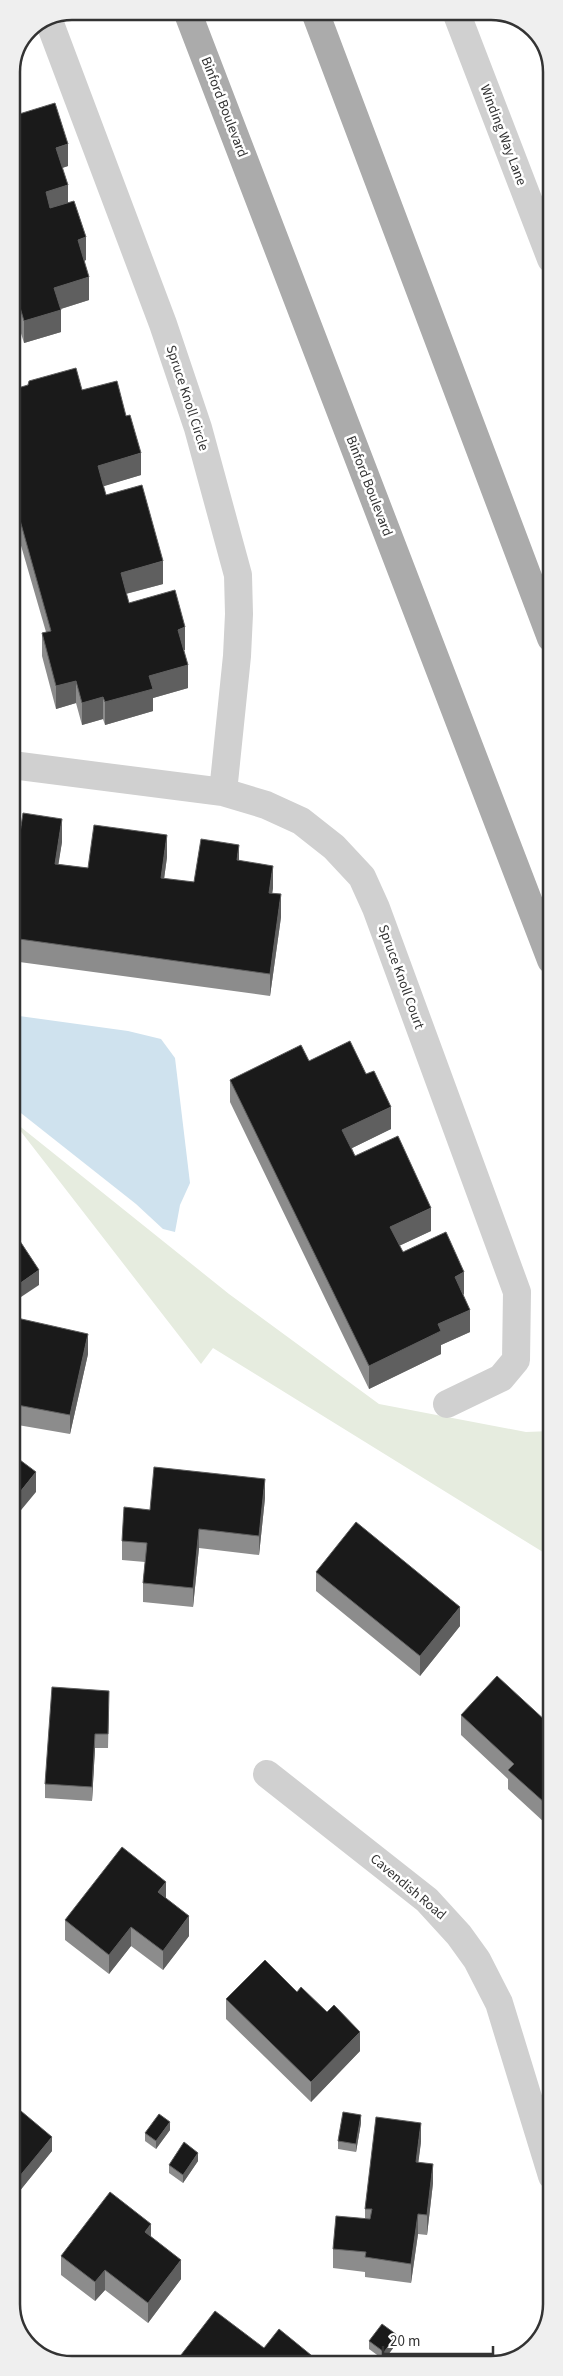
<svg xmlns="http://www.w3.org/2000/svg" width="563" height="2376" viewBox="0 0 563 2376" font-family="'Source Sans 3',sans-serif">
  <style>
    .green { fill: #e6ecdf }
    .water { fill: #cfe2ee }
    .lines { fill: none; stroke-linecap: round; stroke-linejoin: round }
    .street { stroke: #d0d0d0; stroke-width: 28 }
    .primary { stroke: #ababab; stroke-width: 28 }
    .wall { fill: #8c8c8c }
    .shaded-wall { fill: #5f5f5f }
    .building { fill: #1a1a1a; stroke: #5f5f5f }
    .labels { text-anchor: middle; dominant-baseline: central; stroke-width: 5; stroke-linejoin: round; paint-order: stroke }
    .street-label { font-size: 14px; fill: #333; stroke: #fff }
    .rim { fill: none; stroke: #333; stroke-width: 2.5 }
  </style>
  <rect width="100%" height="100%" fill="#fff"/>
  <!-- green -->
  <path class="green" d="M12,1120L229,1294L379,1404L526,1432L551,1431V1557L213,1348L201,1364Z"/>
  <!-- water -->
  <path class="water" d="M12,1015L128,1031L161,1039L175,1058L190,1183L180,1205L175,1232L163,1229L136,1204L12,1106Z"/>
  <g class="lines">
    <!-- street -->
    <path class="street" d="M456,12L551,259
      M49,21L163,324L198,428L238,575L239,614L237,656L223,792
      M12,765L223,792L266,805L301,821L334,847L362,877L376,908L517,1292L516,1360L501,1378L447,1404
      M267,1774L427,1900L459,1935L477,1960L499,2003L552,2176"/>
    <!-- primary -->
    <path class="primary" d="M187,11L551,960
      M315,12L551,638"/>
  </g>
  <!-- wall -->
  <path class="wall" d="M11,101L16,115L68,166L62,168L68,203L86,260L84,261L89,300L61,309V332L24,343L19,327L15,328V339L11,340Z
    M11,390H82L141,475L103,486L106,495L163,584L126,594L129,603L185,650H184L188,688L153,698V711L105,725L103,719L82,725L76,703L56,709L42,656V633L46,632L11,511Z
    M12,832L62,842L58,864L88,868L167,857L164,879L194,882L239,860L273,888L272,893L281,917L270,996L12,961Z
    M309,1061L391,1129L352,1148L355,1156L431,1231L399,1246L403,1252L464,1294L463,1295L470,1332L441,1345V1354L369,1389L230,1102V1080Z
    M12,1322L88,1354L70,1434L12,1424Z
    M265,1498L259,1555L199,1548L193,1607L143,1602V1583L145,1562L122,1560V1541L150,1510Z
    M316,1572L460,1626L420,1676L316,1591Z
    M109,1706L108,1748H95L92,1801L45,1798V1784Z
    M461,1715L548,1723L545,1823L508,1789V1779L461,1735Z
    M166,1899L189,1936L163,1970L131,1946L109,1974L65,1940V1920Z
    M297,1992L327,2012L360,2051L311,2102L226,2019V1999Z
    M12,2109L52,2151L14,2198L12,2196Z
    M361,2123L356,2152L338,2149V2141Z
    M170,2130L156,2149L145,2141V2133Z
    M421,2142L418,2162L433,2183L427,2235L418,2234L411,2283L365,2277V2272L333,2268V2249L365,2218V2209Z
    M198,2161L183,2183L169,2173V2165Z
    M151,2237L181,2279L148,2323L105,2290L95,2301L61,2275V2256Z
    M369,2341L397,2343L384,2360L369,2349Z
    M264,2348L322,2364H181V2355Z"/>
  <!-- shaded-wall -->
  <path class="shaded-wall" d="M68,144V166L56,170V148Z
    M68,185V208L46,214V192Z
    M86,237V260L78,263V240Z
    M89,277V300L54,311V288Z
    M19,304V327L15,328V339L11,340L12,307Z
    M61,310V332L24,343V321Z
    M141,453V475L98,488V466Z
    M163,561V584L121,595V573Z
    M185,627V650L178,652V630Z
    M188,665V688L153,698V711L105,725V702L149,676Z
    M76,681V703L56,709V686Z
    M103,697V719L82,725V703Z
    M62,819V842L55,886V864Z
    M167,835V857L161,901V878Z
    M239,845V868L237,860Z
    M273,866V888L269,915V893Z
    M281,894V917L270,996V974Z
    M391,1107V1129L342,1153V1130Z
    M431,1208V1231L390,1250V1227Z
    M39,1270V1285L12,1303V1289Z
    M464,1272V1294L455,1299V1277Z
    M470,1310V1332L441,1345V1354L369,1389V1366L438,1324Z
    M88,1334V1354L70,1434V1415Z
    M36,1472V1492L12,1521V1502Z
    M265,1479V1498L259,1555V1536Z
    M199,1529V1548L193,1607V1588Z
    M460,1607V1626L420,1676V1656Z
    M95,1734V1748L92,1801V1787Z
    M551,1796L552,1816L545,1823V1803Z
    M166,1882V1901L158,1892Z
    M189,1916V1936L163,1970V1951Z
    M131,1927V1946L109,1974V1955Z
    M360,2032V2051L311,2102V2082Z
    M361,2115V2123L356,2152V2144Z
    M170,2122V2130L156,2149V2141Z
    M421,2123V2142L416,2181V2162Z
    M52,2137V2151L14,2198V2183Z
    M198,2153V2161L183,2183V2175Z
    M433,2164V2183L427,2235V2215Z
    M418,2214V2234L411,2283V2264Z
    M151,2224V2244L145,2232Z
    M181,2260V2279L148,2323V2303Z
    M105,2270V2290L95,2301V2282Z
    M397,2335V2343L384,2360V2352Z"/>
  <!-- building -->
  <path class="building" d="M11,101L16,115L55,103L68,144L56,148L68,185L46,192L50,208L74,201L86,237L78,240L89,277L54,288L61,310L24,321L19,304L12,307L15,316L11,318Z
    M76,368L82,390L117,381L126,416L130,415L141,453L98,466L106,495L142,485L163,561L121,573L129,603L175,590L185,627L178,630L188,665L149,676L153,689L105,702L103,697L82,703L76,681L56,686L42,633L51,631L11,488V390L28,385L29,381Z
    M23,813L62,819L55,864L88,868L94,825L167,835L161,878L194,882L201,839L239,845L237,860L273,866L269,893L281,894L270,974L12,938V832L20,833Z
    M350,1041L366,1074L374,1071L391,1107L342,1130L355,1156L398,1136L431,1208L390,1227L403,1252L446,1232L464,1272L455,1277L470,1310L438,1324L441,1331L369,1366L230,1080L301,1045L309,1061Z
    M12,1229L39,1270L12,1289Z
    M17,1318L88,1334L70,1415L12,1404V1322L16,1323Z
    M12,1454L36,1472L12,1502Z
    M154,1467L265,1479L259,1536L199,1529L193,1588L143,1583L147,1543L122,1541L124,1507L150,1510Z
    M356,1522L460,1607L420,1656L316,1572Z
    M497,1676L548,1723L551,1719V1796L545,1803L508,1770L514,1764L461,1715Z
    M52,1687L109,1691L108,1734H95L92,1787L45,1784Z
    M122,1847L166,1882L158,1892L189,1916L163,1951L131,1927L109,1955L65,1920Z
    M265,1960L297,1992L301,1987L327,2012L334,2005L360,2032L311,2082L226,1999Z
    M15,2106L52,2137L14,2183L12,2181V2109Z
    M343,2112L361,2115L356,2144L338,2141Z
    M159,2114L170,2122L156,2141L145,2133Z
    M376,2117L421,2123L416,2162L433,2164L427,2215L418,2214L411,2264L365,2257L366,2252L333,2249L336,2216L370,2219L372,2209H365Z
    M184,2142L198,2153L183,2175L169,2165Z
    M110,2192L151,2224L145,2232L181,2260L148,2303L105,2270L95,2282L61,2256Z
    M215,2311L264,2348L279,2329L322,2364H192L181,2355Z
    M382,2324L397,2335L384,2352L369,2341Z"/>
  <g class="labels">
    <!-- street labels -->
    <g class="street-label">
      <text transform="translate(224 107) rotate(69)">Binford Boulevard</text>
      <text transform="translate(503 135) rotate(69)">Winding Way Lane</text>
      <text transform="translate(187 398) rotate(72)">Spruce Knoll Circle</text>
      <text transform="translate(369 486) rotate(69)">Binford Boulevard</text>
      <text transform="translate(401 977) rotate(70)">Spruce Knoll Court</text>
      <text transform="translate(408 1887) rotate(40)">Cavendish Road</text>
    </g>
  </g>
  <!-- crop -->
  <path d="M0 0H563V2376H0ZM72 20H491A52 52 0 0 1 543 72V2304A52 52 0 0 1 491 2356H72A52 52 0 0 1 20 2304V72A52 52 0 0 1 72 20Z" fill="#efefef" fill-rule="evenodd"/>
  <path class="rim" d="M72 20H491A52 52 0 0 1 543 72V2304A52 52 0 0 1 491 2356H72A52 52 0 0 1 20 2304V72A52 52 0 0 1 72 20Z"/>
  <!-- scale -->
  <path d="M383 2346v8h110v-8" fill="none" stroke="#333333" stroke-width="2.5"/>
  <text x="390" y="2346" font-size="15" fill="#333333" stroke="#ffffff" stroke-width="4" paint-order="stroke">20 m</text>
</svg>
